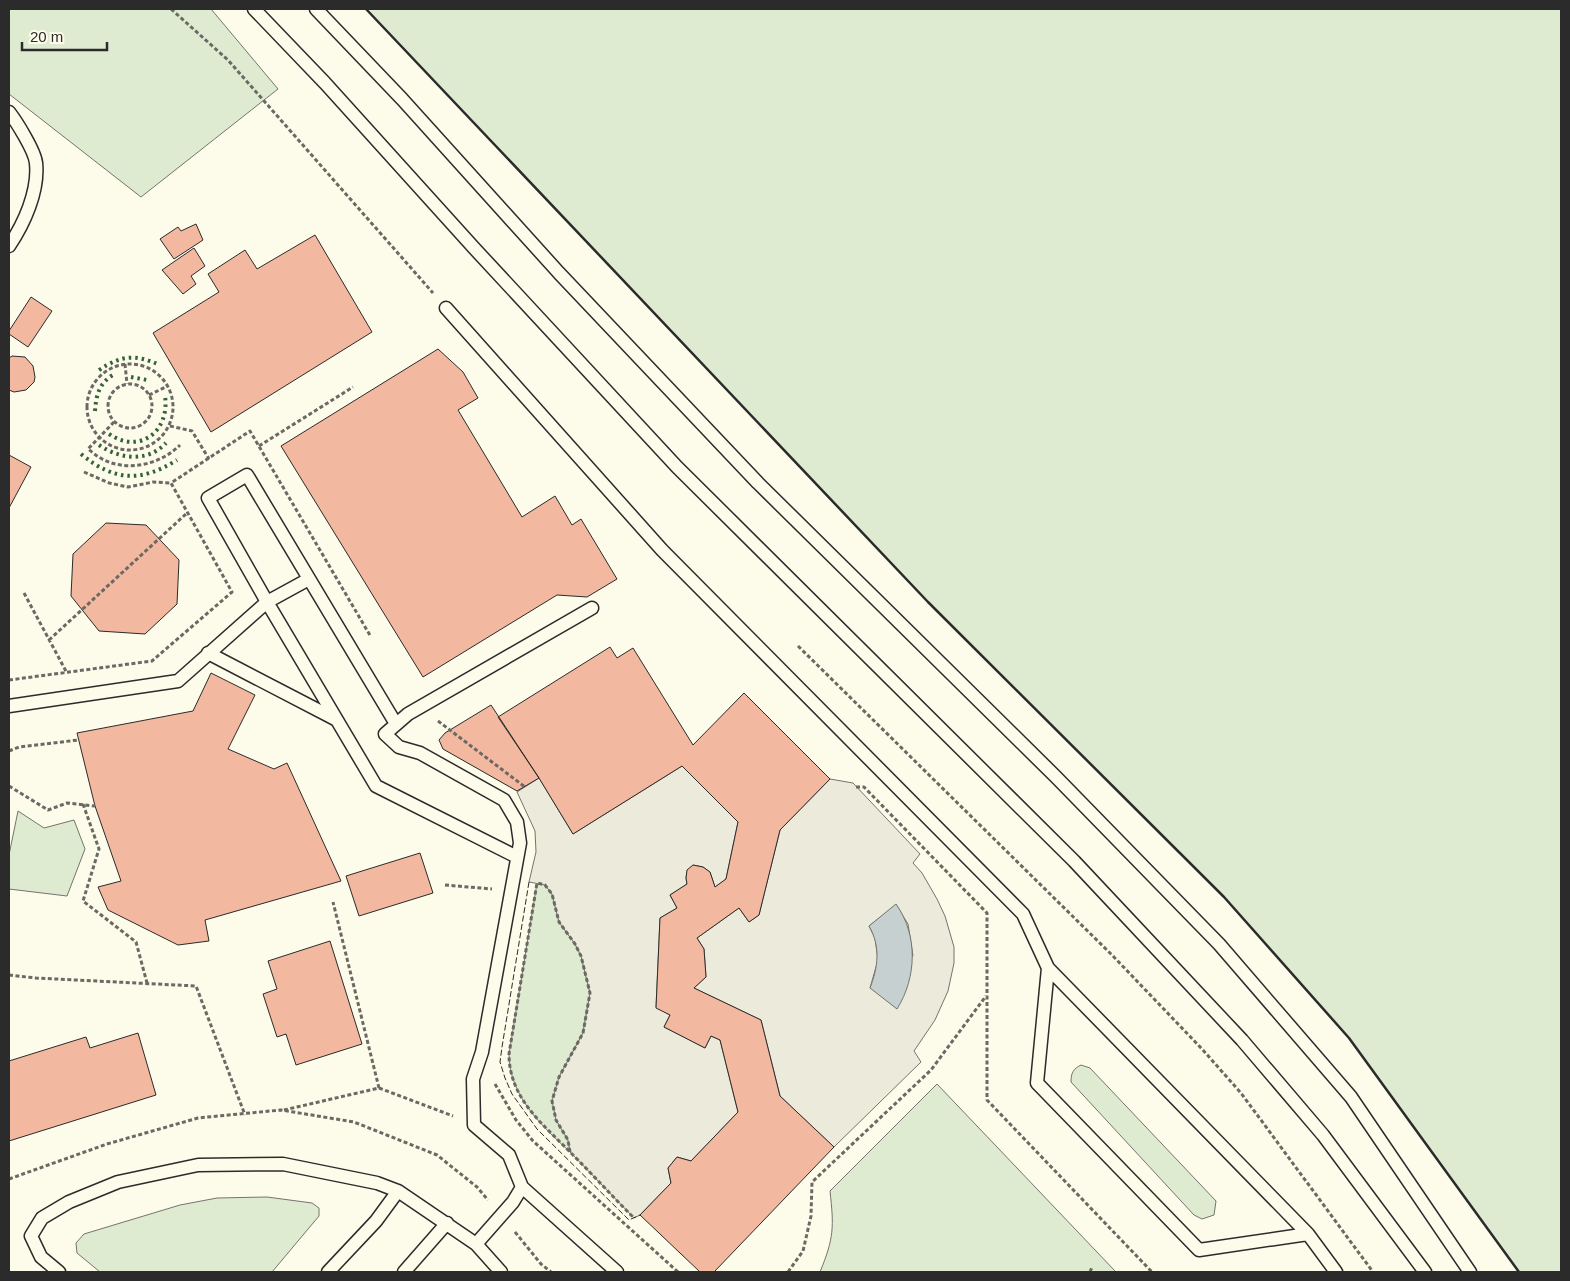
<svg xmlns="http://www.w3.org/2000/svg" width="1570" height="1281" viewBox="0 0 1570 1281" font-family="Arial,sans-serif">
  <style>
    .green { fill: #deebd1; stroke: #74746e }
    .parking { fill: #eceadb; stroke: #74746e; fill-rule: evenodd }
    .water { fill: #c7d0d0; stroke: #74746e }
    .building { fill: #f2b8a0; stroke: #2b2b2b }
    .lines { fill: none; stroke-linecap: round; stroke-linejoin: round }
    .service-casing { stroke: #2b2b2b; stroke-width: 15 }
    .path { stroke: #6a6964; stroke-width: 3; stroke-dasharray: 4 2.5; stroke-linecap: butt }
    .service { stroke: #fdfbea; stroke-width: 12 }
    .hedge { stroke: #34623c; stroke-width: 4; stroke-dasharray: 2.5 4; stroke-linecap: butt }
    .fence { stroke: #2b2b2b; stroke-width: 1; stroke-dasharray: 6 2.5; stroke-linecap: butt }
    .wall { stroke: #2b2b2b; stroke-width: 2.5 }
  </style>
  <rect width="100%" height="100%" fill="#fdfbea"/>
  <!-- green -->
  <path class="green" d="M9,9H211L278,89L141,197L9,94Z
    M366,9H1561V1272H1519L1349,1038L1224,897L928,602Z
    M18,811L44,828L74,820L85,849L67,896L9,889V855Z
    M537,883L545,885L552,894L559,922L575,944L581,956L590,993L583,1033L559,1077L556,1120L568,1140L570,1152C542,1126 509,1096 509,1054Z
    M1081,1065L1090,1068L1216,1201L1214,1215L1202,1219L1194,1215L1071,1082C1071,1073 1073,1069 1081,1065Z
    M937,1084L1116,1272H820C834,1238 834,1227 830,1191Z
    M267,1197L312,1203L319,1208V1216L272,1272H100L77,1253L76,1243L84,1234L180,1205L217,1198Z"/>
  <!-- parking -->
  <path class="parking" d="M682,766L738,822L726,879L715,887L710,872L703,867L693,865L687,871L686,878L687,884L670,895L677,908L660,918L656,1007L670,1015L664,1027L705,1048L711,1036L720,1040L738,1112L691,1161L677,1157L668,1168L671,1183L640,1215L634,1218L570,1152L568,1140L556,1120L552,1101L559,1077L583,1033L590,993L581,956L575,944L559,922L552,894L545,885L529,882L536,852L535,831L517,792L539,778L573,834Z
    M830,779L853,783L920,854L913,863L922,873L937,899L945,916L954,947V963L948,991L935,1020L914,1051L921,1062L834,1147L780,1096L761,1020L694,988L706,977L704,949L697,938L739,908L749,922L759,915L780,830ZM896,905L908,924L913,956L870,988L878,960L875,938L869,926Z"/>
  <!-- water -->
  <path class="water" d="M896,904C918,935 917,977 897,1009L870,988C878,967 881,947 869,926Z"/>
  <!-- building -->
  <path class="building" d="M196,224L203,240L174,259L160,239L178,227L181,231Z
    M315,235L372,332L211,432L153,333L219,292L208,274L245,250L257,269Z
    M194,248L205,266L191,276L196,284L183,294L162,270Z
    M31,297L52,311L28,347L9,334V331Z
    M438,349L463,372L478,398L458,410L522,517L555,496L572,525L581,519L617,579L587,597L557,595L423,677L281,446Z
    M12,356L25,357L33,366L35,377L34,382L26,390L14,392L9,390V358Z
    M9,455L31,467L9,508Z
    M106,523L146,525L179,560L177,604L145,634L99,631L71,596L73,554Z
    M610,647L617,658L633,648L693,745L744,693L830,779L780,830L759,915L749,922L739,908L697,938L704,949L706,977L694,988L761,1020L780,1096L834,1147L714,1272H700L640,1215L671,1183L668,1168L677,1157L691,1161L738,1112L720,1040L711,1036L705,1048L664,1027L670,1015L656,1008L660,918L677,908L670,895L687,884L686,878L687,870L693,865L703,867L710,872L715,887L726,879L738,822L682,766L573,834L539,778L498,717Z
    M211,673L255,695L228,749L274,769L287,763L341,881L205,920L209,941L178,945L108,910L98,887L121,881L95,806L77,733L193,711Z
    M491,705L539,778L517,791L443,749L439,740L445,733Z
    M420,853L433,893L359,916L346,876Z
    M330,941L362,1044L296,1065L286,1034L277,1037L263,994L277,989L268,961Z
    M138,1033L156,1095L9,1141V1061L86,1037L90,1048Z"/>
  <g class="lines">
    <!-- service casing -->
    <g class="service-casing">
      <path id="service" d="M254,9L325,83L474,248L677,467L1074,861L1242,1040L1323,1135L1425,1272
        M316,9L402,99L559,273L758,483L1056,777L1219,944L1351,1097L1470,1272
        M9,112C16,121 35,151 36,163C39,191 24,224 9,246
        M446,308L662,550L1023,914L1048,968L1308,1234L1336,1272
        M592,608L408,714L385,734L399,747L420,753L504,800L517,822L520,843L482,1052L473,1079L474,1125L509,1155L522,1187L617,1272
        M208,653L337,720
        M9,706L178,681L267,602L309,579
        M396,724L247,475L208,498L267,602L376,786L517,857
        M1048,968L1037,1083L1199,1250L1308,1234
        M476,1244L513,1202L522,1187
        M59,1272L41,1257L31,1236L42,1218L69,1202L118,1182L198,1165L283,1164L377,1183L398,1191L476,1244L501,1272
        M328,1272L376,1221L398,1191
        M404,1272L447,1223"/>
    </g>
    <!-- path -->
    <path class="path" d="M171,9L228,60L433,293
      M87 407a43 43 0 1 1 86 0a43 43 0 1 1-86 0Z
      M125,364L127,384
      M108 406a22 22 0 1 1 44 0a22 22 0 1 1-44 0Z
      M149,395L168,386
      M114,422L88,449C93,453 98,457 104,460C129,472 161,464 180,445
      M170,426L192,431L209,459
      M259,446L353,387
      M84,472L109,483L128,487L153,482L171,483
      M24,593L67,673
      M49,640L187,513
      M798,646L1112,955L1202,1049L1241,1093L1373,1272
      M9,680L152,661L232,592L171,483L250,431L371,637
      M438,721L525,787
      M9,751L19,747L78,740
      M9,786L48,810L67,803L95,806
      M856,787H864L987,913V1100L1152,1272
      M83,804L99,849L83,901L136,942L147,983
      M445,885L492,889
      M9,975L36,978L196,986L245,1115
      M495,1084L516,1120L533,1141L678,1272
      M379,1088L453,1116
      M284,1110L379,1088L333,902
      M570,1152L568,1140L556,1120L552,1101L559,1077L583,1033L590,993L581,956L575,944L559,922L552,894L545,885L537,883L509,1054C509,1099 544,1125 572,1154C593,1175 613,1197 634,1218
      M9,1179L107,1144L198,1118L281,1110L354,1122L437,1155L477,1187L488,1200
      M515,1232L541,1264L551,1272
      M788,1272L803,1251L811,1216L812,1182L931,1070L986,996
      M1090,1272L1092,1267"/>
    <!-- service -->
    <use href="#service" class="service"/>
    <!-- hedge -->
    <path class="hedge" d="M99,370C122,355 135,354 160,365
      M131,377L147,380
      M95,411C96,396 99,383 113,375
      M109,434C140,455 170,431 165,396
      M99,445C120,459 147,463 166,443
      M81,454C114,481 140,483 177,460"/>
    <!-- fence -->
    <path class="fence" d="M529,882L502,1047L500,1062L505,1078L512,1094L537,1129L629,1220L640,1215"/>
    <!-- wall -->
    <path class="wall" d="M366,9L928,602L1224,897L1349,1038L1519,1272"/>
  </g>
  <!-- border -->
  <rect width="1570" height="1281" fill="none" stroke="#2b2b2b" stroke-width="20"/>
  <!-- scale -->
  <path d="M22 42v8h85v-8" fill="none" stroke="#2b2b2b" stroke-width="2.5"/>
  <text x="30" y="42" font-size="15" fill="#2b2b2b" stroke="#fdfbea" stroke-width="4" paint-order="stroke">20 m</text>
</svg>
